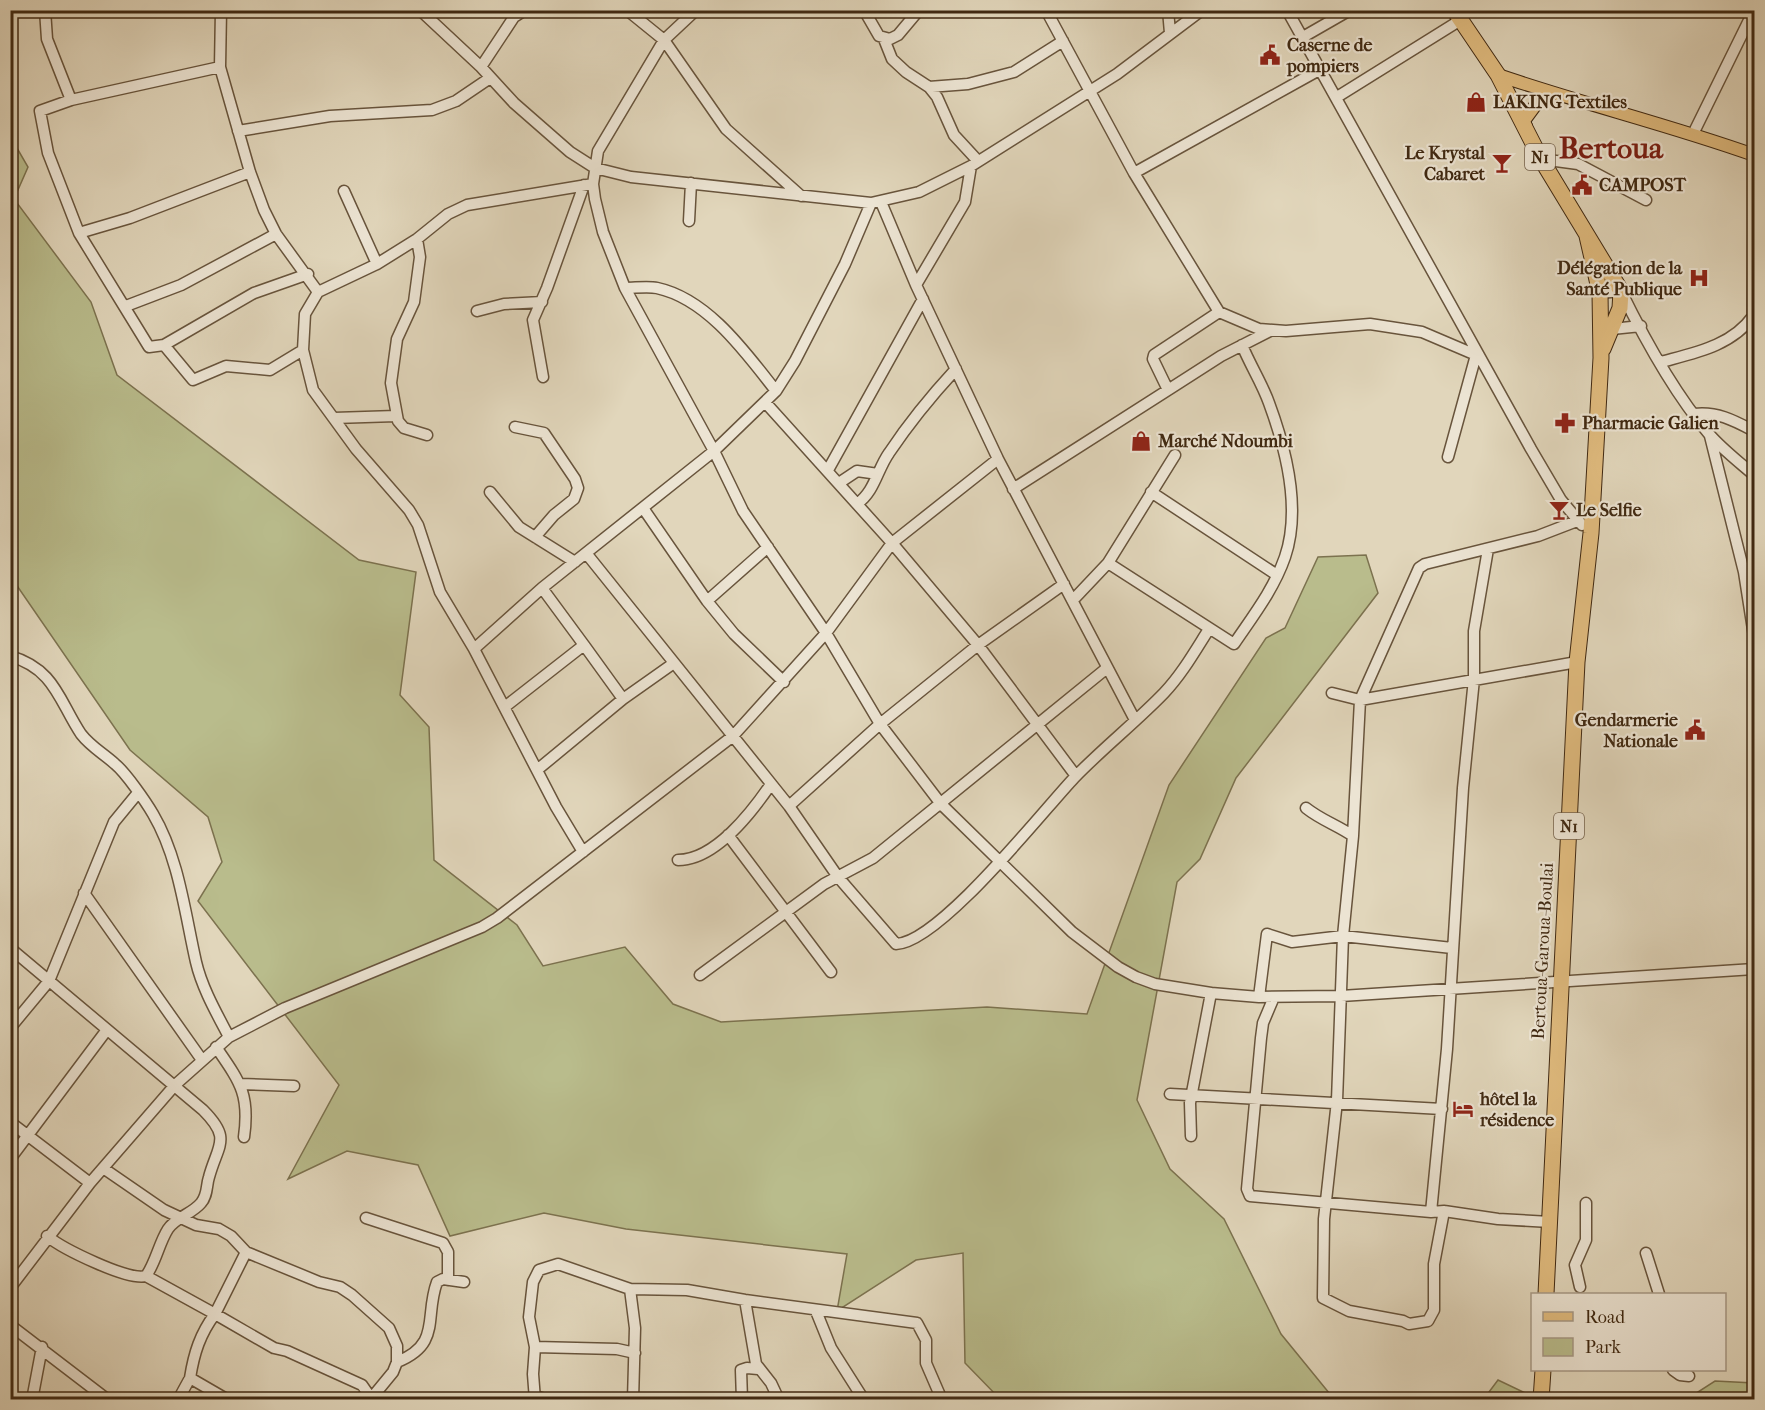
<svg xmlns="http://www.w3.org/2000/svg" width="1765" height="1410" viewBox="0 0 1765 1410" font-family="'IM FELL French Canon',serif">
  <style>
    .green { fill: #b9bc8c; stroke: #7c724f; stroke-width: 1.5 }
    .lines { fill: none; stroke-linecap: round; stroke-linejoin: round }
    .minor-casing { stroke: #68543c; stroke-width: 13 }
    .major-casing { stroke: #402912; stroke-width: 14 }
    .highway-casing { stroke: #402912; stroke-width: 17 }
    .minor { stroke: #ece4d3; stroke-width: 10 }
    .major { stroke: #e0bb7e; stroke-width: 12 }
    .highway { stroke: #e0bb7e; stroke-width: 15 }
    .labels { text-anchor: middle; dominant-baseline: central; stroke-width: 4.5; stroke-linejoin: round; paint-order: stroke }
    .shield { fill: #ece4d3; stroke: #74614c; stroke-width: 1.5 }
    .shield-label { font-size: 16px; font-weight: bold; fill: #402912 }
    .poi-label { font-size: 18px; font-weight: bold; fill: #402912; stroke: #ece4d3; text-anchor: start }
    .street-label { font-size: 18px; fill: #402912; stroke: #ece4d3 }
    .town-label { font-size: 30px; font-weight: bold; fill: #7a1f14; stroke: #ece4d3 }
  </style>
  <rect width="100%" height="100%" fill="#e1d6bb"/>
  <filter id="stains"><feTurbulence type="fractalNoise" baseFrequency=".00333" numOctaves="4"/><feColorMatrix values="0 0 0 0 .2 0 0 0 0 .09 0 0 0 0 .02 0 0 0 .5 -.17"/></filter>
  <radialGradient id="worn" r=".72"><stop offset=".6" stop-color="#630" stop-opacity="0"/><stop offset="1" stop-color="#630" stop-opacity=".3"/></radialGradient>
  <!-- green -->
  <path class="green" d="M10,136L28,167L14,199L91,302L117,375L359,560L416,572L400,695L429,727L434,860L517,925L543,966L625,947L673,1004L721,1022L987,1007L1087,1014L1169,785L1266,638L1285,628L1318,557L1366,555L1378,593L1236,778L1200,859L1177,882L1137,1100L1170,1169L1224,1219L1281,1334L1334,1399H1000L965,1363L963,1253L916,1260L837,1311L847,1254L626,1229L544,1213L450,1236L418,1165L347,1151L288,1179L339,1085L198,901L222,862L208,817L130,750L11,577Z
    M1498,1380L1538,1399L1483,1400Z
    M1715,1381L1754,1383V1399H1687Z"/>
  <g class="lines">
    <!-- minor casing -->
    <g class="minor-casing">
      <path id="minor" d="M45,10L47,39L71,100L220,67
        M221,10L220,67L250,172L264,210L276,234L318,292
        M420,10L481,67L514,103L570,152L595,168L631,177L871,203L919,192L971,166L1117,74L1202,10
        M627,10L664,40L726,129L801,196
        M696,10L664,40L598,151L593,184L595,199L603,232L625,288L714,451L743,511L826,633L880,724L941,804L1072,932L1118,967L1136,977L1155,984L1211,993L1259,997L1341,996L1754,969
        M864,10L879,36L890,39L898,35L919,10
        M1046,10L1134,173L1219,312L1259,329L1286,331L1370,324L1422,332L1476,355L1477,352
        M1168,10L1170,33
        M1287,10L1531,449L1561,500L1582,525
        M1303,37L1350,10
        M884,39L892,59L906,72L929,87L937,97L954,135L978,161
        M481,67L514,17L525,10
        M929,87L968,84L1014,72L1063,41
        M1337,97L1459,21
        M71,100L40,111L48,153L79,233L149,347L164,345L254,293L308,274
        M238,131L330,116L432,110L456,101L490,78
        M1693,134L1754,10
        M1541,159L1578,164L1646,200
        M1134,173L1321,69
        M344,191L377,264
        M881,202L916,285L998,459L1135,720
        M689,221L691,183
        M79,233L130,218L250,172
        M417,239L420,257L414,302L397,339L391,383L398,421L404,428L427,435
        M916,285L965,202L971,166
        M625,288C635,288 648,286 657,288C708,299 746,353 776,391
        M1600,293L1621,291C1645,340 1674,393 1709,434C1722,449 1739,462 1754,475
        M126,306L181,285L276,234
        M477,311L504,304L542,302
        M1606,327L1612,329L1641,326
        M164,345L193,380L226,366L270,370L303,350
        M1661,362C1694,353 1732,346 1753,316L1754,155
        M543,377L533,320L547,288L584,185
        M1168,390L1221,356L1272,330
        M765,402L892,543L978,645L1076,776
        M1694,414C1717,411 1735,421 1754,431
        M334,418L396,416
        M515,427L544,433L575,479L578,488L574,499L554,515L535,537
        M1710,436L1744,572L1754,636
        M1448,457L1476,355
        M828,470L923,299
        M839,483L857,471L878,474
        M1013,489L1168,390L1153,359L1154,355L1219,312
        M490,492L519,527L575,562
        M1151,492L1277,575
        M857,504C875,491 877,470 889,453C909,423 932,395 956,369
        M643,508L707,601L768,547
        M1488,549L1474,631V679L1463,788L1447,1049L1431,1212L1444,1211L1498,1219L1550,1222
        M586,553L789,806L838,877L896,944C939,943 1042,812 1074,778C1103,748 1136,722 1164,693C1182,674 1195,651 1209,629
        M1108,563L1175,455
        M1073,600L1108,563L1234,644C1253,616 1274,589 1285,557C1301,510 1286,449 1269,403C1262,383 1250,365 1242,345
        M707,601L734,634L784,682
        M584,645L623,699L674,663
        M474,649L440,592L418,525L409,510L356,449L313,390L303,350L305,314L318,292L377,264L417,239L448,214L467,205L593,184
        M10,656C55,669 59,701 81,734C91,747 103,753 115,764C126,773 146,802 153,814C179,858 185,914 196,962C202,988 217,1014 229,1037
        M1332,693L1360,700L1577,662
        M506,706L584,645L542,588
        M537,770L623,699
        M789,806L880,724L978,645L1064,584
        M1306,808C1321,820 1337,825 1353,836
        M728,835L831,972
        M583,852L556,807L474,649L542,588L714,451L776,391L795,361L845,264L871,203
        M678,860C715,860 752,812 771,784
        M84,893L202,1060
        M10,948L203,1110C232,1139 218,1144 209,1177C206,1186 208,1195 201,1203C192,1214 176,1217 168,1229C159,1243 156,1262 146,1276C128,1281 63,1249 47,1236
        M700,975L824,884L873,858L1107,668
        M1259,997L1267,934L1292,942L1343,936L1452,948
        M1274,997L1263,1023L1261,1038L1247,1189L1250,1196L1431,1212
        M10,1028L49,981L114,822L137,794
        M216,1047C240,1082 250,1094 244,1137
        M240,1084L294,1086
        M1170,1094L1442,1109
        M10,1122L90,1183
        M1191,1136L1190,1103L1211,993
        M10,1159L106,1031
        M103,1168L164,1210L196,1225L219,1229L231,1236L246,1252L319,1282L340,1287L352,1295L389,1328L397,1346V1362L393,1372L370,1400
        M1444,1211L1434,1264V1310L1428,1321L1409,1324L1403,1321L1349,1311L1323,1298L1324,1219L1337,1101L1343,936L1353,836L1360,700L1419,568L1425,564L1538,536L1577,521
        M366,1218L443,1243L448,1252V1280
        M1646,1253L1659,1294
        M146,1276L215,1314L246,1252
        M1580,1287L1575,1265L1586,1240V1203
        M10,1288L90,1183L175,1085L229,1037L285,1008L482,927L497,918L733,736L826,633L892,543L998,459
        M630,1289L687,1290L745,1300L917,1323L926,1340V1363L942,1400
        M745,1300L756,1364L771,1383L779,1400
        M816,1311L831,1348L864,1400
        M10,1325L108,1400
        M535,1347L617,1349L635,1353
        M397,1362C442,1344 424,1317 437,1282L443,1279L464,1282
        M1673,1370L1680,1375L1689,1376
        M190,1378C194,1353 200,1334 215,1314L274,1348L287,1351L362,1385L371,1398
        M535,1396L548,1400
        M32,1400L42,1347
        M178,1400L190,1378L228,1400
        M535,1400L533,1374L535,1347L529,1317L533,1282L539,1270L558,1264L630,1289L635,1328L633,1400
        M742,1400L741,1370L747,1368L758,1369"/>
    </g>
    <!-- major casing -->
    <g class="major-casing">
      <path id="major" d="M1498,75C1583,104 1670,125 1754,155
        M1526,126L1523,122L1537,103L1550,93"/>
    </g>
    <!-- highway casing -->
    <g class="highway-casing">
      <path id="highway" d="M1454,10L1498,75L1541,159L1621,291L1620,308L1603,349
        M1546,1294L1577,662L1591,533L1601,358L1600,293L1587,236
        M1541,1400L1543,1370"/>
    </g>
    <!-- minor -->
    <use href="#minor" class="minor"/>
    <!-- major -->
    <use href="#major" class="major"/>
    <!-- highway -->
    <use href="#highway" class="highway"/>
  </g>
  <!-- icons -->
  <defs>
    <g id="civic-bare" transform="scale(1.62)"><path d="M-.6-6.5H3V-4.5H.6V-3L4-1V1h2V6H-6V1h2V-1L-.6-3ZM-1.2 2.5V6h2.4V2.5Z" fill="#8f2418" stroke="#ece4d3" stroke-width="2.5" paint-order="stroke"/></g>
    <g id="shop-bare" transform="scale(1.62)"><path d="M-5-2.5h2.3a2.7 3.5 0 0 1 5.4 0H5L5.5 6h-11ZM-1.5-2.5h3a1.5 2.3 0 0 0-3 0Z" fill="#8f2418" stroke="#ece4d3" stroke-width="2.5" paint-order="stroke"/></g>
    <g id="bar-bare" transform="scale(1.62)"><path d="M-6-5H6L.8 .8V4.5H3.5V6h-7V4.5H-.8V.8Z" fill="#8f2418" stroke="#ece4d3" stroke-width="2.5" paint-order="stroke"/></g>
    <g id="hospital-bare" transform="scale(1.62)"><path d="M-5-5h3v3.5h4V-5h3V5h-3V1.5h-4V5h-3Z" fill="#8f2418" stroke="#ece4d3" stroke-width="2.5" paint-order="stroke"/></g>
    <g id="pharmacy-bare" transform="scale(1.62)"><path d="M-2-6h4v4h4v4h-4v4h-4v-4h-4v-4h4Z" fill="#8f2418" stroke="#ece4d3" stroke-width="2.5" paint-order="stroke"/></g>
    <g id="hotel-bare" transform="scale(1.62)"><path d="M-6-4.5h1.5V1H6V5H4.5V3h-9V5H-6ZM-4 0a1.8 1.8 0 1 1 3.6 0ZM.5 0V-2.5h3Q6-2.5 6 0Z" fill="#8f2418" stroke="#ece4d3" stroke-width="2.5" paint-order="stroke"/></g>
  </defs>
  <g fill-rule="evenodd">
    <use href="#civic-bare" x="1270" y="55"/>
    <use href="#shop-bare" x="1476" y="102"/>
    <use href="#bar-bare" x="1502" y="163"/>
    <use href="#civic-bare" x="1582" y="185"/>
    <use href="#hospital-bare" x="1699" y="278"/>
    <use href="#pharmacy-bare" x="1565" y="423"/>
    <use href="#shop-bare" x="1141" y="441"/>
    <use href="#bar-bare" x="1559" y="510"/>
    <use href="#civic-bare" x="1695" y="730"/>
    <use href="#hotel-bare" x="1463" y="1109"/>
  </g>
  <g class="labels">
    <!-- shield labels -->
    <g class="shield">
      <rect x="1525" y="144" width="30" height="26" rx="4.5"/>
      <rect x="1554" y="813" width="30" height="26" rx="4.5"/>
    </g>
    <g class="shield-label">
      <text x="1540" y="157">N1</text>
      <text x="1569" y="826">N1</text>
    </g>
    <!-- poi labels -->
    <g class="poi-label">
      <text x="1287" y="45">Caserne de<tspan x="1287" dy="21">pompiers</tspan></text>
      <text x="1493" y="102">LAKING Textiles</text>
      <text x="1485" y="153" text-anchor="end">Le Krystal<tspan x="1485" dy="21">Cabaret</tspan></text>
      <text x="1599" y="185">CAMPOST</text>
      <text x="1682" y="268" text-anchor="end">Délégation de la<tspan x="1682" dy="21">Santé Publique</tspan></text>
      <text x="1582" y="423">Pharmacie Galien</text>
      <text x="1158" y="441">Marché Ndoumbi</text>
      <text x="1576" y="510">Le Selfie</text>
      <text x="1678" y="720" text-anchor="end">Gendarmerie<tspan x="1678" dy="21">Nationale</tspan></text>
      <text x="1480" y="1099">hôtel la<tspan x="1480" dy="21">résidence</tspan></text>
    </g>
    <!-- street labels -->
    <g class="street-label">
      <text transform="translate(1543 951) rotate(-87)">Bertoua-Garoua-Boulai</text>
    </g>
    <!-- town labels -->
    <g class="town-label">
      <text x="1611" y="148">Bertoua</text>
    </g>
  </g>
  <!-- margin -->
  <rect width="1765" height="1410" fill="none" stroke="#e1d6bb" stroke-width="36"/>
  <rect x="12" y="12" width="1741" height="1386" fill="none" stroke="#402912" stroke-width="3"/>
  <rect x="18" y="18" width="1729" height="1374" fill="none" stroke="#402912" stroke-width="1.5"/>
  <!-- legend -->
  <rect x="1531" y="1293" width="195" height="78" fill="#ece4d3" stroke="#a79986" stroke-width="1.5"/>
  <rect x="1543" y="1312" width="30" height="9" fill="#e0bb7e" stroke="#a79986" stroke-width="1.5"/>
  <text x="1585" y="1323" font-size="18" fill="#402912">Road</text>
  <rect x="1543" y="1338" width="30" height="18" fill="#b9bc8c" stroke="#a79986" stroke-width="1.5"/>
  <text x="1585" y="1353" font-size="18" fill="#402912">Park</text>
  <rect width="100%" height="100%" filter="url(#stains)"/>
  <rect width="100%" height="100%" fill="url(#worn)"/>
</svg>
